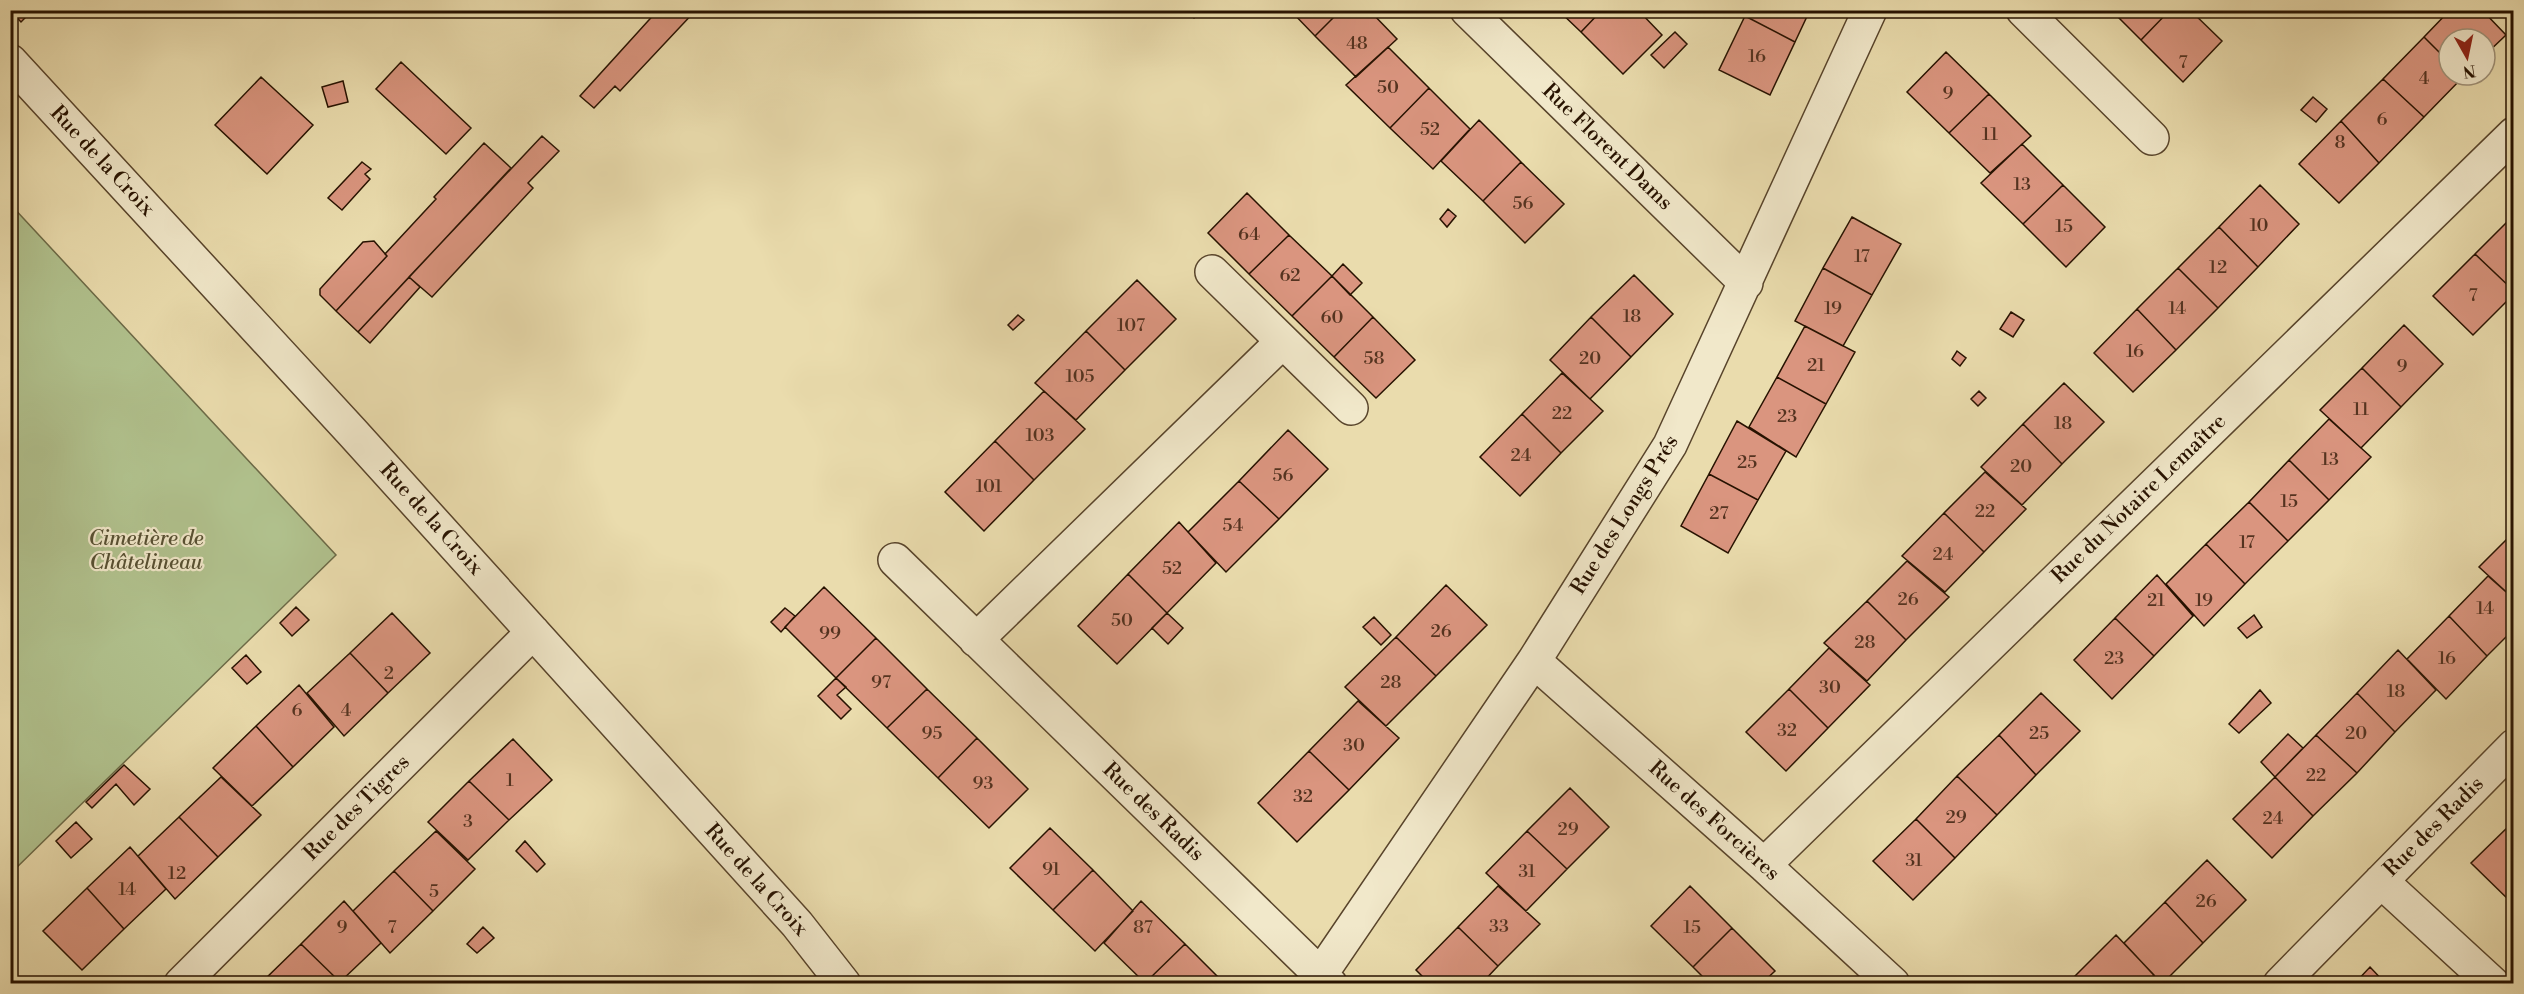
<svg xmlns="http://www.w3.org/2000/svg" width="2524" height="994" viewBox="0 0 2524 994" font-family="'Libre Bodoni',serif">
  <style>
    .green { fill: #b1c28e; stroke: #6c6a47; stroke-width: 1.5 }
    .building { fill: #da957f; stroke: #271200; stroke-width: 1.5 }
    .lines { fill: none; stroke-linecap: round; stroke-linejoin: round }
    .minor-casing { stroke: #58442b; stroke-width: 36 }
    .minor { stroke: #f1e8ca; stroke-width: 33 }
    .labels { text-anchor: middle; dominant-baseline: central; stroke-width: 4.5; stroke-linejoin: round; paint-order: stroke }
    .number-label { font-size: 18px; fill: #543320 }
    .street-label { font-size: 21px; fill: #271200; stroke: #f1e8ca }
    .park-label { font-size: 21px; font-style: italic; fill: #575032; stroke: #f1e8ca }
  </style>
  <rect width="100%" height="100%" fill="#eadcad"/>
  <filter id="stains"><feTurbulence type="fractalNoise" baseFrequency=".00333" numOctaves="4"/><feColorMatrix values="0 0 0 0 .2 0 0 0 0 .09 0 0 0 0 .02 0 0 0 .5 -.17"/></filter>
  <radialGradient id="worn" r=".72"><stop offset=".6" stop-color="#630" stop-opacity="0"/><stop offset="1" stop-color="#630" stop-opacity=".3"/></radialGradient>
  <!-- green -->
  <path class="green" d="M11,205L336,555L11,873Z"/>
  <!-- building -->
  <path class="building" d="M10,10H33L21,22Z
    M658,10H696L620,91L615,86L594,108L580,96Z
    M1186,10H1201L1194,18Z
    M1290,10H1341L1315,36Z
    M1341,10H1369L1397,39L1356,77L1315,36Z
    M1558,10H1602L1581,32Z
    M1602,10H1638L1662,35L1623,74L1581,32Z
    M1748,10H1810L1795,42L1745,16Z
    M2111,10H2170L2141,40Z
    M2170,10H2190L2222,41L2183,82L2141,40Z
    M2450,10H2482L2506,35L2485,55V39H2449V62L2424,37Z
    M1745,16L1795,42L1770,95L1719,70Z
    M1675,32L1687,44L1664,68L1651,55Z
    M2424,37L2449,62V75L2464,76L2424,117L2383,79Z
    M1388,47L1429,88L1390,128L1346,85Z
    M1946,52L1989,94L1949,133L1907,92Z
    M401,62L471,128L446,154L376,89Z
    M261,77L313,125L267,174L215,125Z
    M2383,79L2424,117L2379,163L2341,121Z
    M343,81L348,102L328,107L322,87Z
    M1429,88L1470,129L1433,169L1390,128Z
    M1989,94L2031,136L1990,173L1949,133Z
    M2313,97L2327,109L2316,122L2301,110Z
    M1479,120L1521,162L1483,201L1441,161Z
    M2341,121L2379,163L2339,203L2299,164Z
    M542,136L559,151L528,183L533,188L432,297L409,277Z
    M484,143L511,168L358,332L336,311L387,256L385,254L436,199L434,197Z
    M2022,144L2063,185L2023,224L1981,183Z
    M362,162L371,169L365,174L370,179L342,210L328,198Z
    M1521,162L1564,204L1525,243L1483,201Z
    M2063,185L2105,227L2066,267L2023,224Z
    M2260,185L2299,224L2258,267L2219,227Z
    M1247,193L1289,235L1249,274L1208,233Z
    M1448,209L1456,216L1447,227L1440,219Z
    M2514,215V291L2475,254Z
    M1852,217L1901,244L1872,295L1823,268Z
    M2219,227L2258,267L2218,308L2178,268Z
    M1289,235L1332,276L1292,316L1249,274Z
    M374,241L387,256L336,311L320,295V289L363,242Z
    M2475,254L2514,291V294L2473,335L2433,296Z
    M1343,264L1362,283L1350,295L1332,276Z
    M1823,268L1872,295L1843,346L1795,321Z
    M2178,268L2218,308L2176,350L2137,309Z
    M1634,275L1673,314L1631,357L1591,317Z
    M1332,276L1373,317L1334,357L1292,316Z
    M409,277L420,287L370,343L358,332Z
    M1137,280L1176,319L1125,370L1086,331Z
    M2137,309L2176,350L2133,392L2094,353Z
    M2011,312L2024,320L2013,337L2000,329Z
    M1018,315L1024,320L1013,330L1008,325Z
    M1373,317L1415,360L1376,398L1334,357Z
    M1591,317L1631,357L1590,399L1550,360Z
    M2404,325L2443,364L2401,407L2362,368Z
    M1805,326L1855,352L1826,404L1777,377Z
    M1086,331L1125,370L1076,420L1035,383Z
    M1957,351L1966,358L1960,366L1952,359Z
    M2362,368L2401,407L2361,448L2320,410Z
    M1562,373L1603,411L1561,453L1522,414Z
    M1777,377L1826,404L1796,457L1749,427Z
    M2064,383L2104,422L2062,464L2023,424Z
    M1044,391L1085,429L1034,480L995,441Z
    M1979,391L1986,398L1978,406L1971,399Z
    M1522,414L1561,453L1520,496L1480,457Z
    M2329,419L2371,457L2329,500L2289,460Z
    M1737,421L1786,451L1758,500L1709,474Z
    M2023,424L2062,464L2022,505L1981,467Z
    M1288,430L1328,469L1279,519L1239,481Z
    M995,441L1034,480L984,531L945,492Z
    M2289,460L2329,500L2288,541L2249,502Z
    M1985,472L2026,509L1984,552L1944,513Z
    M1709,474L1758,500L1728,553L1681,526Z
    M1239,481L1279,519L1226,572L1188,532Z
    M2249,502L2288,541L2245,584L2206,544Z
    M1944,513L1984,552L1945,592L1902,556Z
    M1179,522L1216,563L1167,613L1128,574Z
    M2514,532V599L2479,567Z
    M2206,544L2245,584L2204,626L2166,584Z
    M1907,561L1949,597L1906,640L1867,601Z
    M1128,574L1167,613L1117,664L1078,626Z
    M2157,575L2193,616L2154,656L2115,618Z
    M2488,576L2514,599V629L2487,656L2449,616Z
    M1446,585L1487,625L1436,676L1396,637Z
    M824,587L876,638L836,678L785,627Z
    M1867,601L1906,640L1867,681L1824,643Z
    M296,607L309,620L292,636L280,623Z
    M785,608L795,616L781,632L771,622Z
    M392,613L430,653L388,693L350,653Z
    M1167,613L1183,628L1168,644L1152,628Z
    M2254,615L2262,627L2247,638L2238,628Z
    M2449,616L2487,656L2446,699L2407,659Z
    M1374,617L1391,635L1381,645L1363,627Z
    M2115,618L2154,656L2112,699L2074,660Z
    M1396,637L1436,676L1386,726L1345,687Z
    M876,638L927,689L887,728L836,678Z
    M1829,648L1870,685L1828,728L1789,689Z
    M2398,650L2436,690L2395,732L2357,693Z
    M350,653L388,693L344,736L307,693Z
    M246,655L261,672L247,684L232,668Z
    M836,678L846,687L837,695L851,709L841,719L818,696Z
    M299,685L334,727L293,767L256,726Z
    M927,689L977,738L938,778L887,728Z
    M1789,689L1828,728L1786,771L1746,732Z
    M2260,690L2271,703L2239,733L2229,724Z
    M2041,693L2080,731L2036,775L1999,735Z
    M2357,693L2395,732L2357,773L2316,735Z
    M1358,701L1399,738L1349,790L1309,751Z
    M256,726L293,767L252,806L213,768Z
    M2288,734L2303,748L2275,777L2261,762Z
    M1999,735L2036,775L1997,815L1957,776Z
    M2316,735L2357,773L2313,816L2275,777Z
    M977,738L1028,789L989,828L938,778Z
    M513,739L552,780L509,820L469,781Z
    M1309,751L1349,790L1297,842L1258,803Z
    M124,765L150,789L134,805L116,784L92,808L86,802Z
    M1957,776L1997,815L1955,858L1916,819Z
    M221,777L261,815L218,857L179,817Z
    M2275,777L2313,816L2272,858L2233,819Z
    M469,781L509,820L468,860L428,822Z
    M1570,788L1609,827L1567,869L1527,831Z
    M179,817L218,857L175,899L138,856Z
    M1916,819L1955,858L1913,900L1873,861Z
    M76,822L92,839L71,858L56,841Z
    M2511,824L2514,826L2513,904L2471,863Z
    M1050,828L1093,870L1053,910L1010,868Z
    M436,831L475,869L433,911L394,871Z
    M1527,831L1567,869L1526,911L1486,873Z
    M525,841L545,864L537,872L516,851Z
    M130,847L166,889L124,929L87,888Z
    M2207,860L2246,900L2203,943L2165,902Z
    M1093,870L1133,911L1095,951L1053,910Z
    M394,871L433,911L390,953L353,911Z
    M1498,886L1540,924L1498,966L1458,927Z
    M1690,886L1732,928L1693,967L1651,926Z
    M87,888L124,929L82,970L43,931Z
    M344,901L381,943L340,982L301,944Z
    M1141,901L1185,944L1145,983L1104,943Z
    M2165,902L2203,943L2162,984L2124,943Z
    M483,927L494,938L477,953L467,944Z
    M1458,927L1498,966L1481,984H1430L1416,970Z
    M1732,928L1775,971L1761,984H1710L1693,967Z
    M2116,935L2154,975L2146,984H2080L2074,977Z
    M301,944L340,982L260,984Z
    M1185,944L1225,984L1145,983Z
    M2370,967L2386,984H2354Z"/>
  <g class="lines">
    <!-- minor casing -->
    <g class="minor-casing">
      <path id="minor" d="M1467,10L1746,283
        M2023,10L2152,138
        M10,61L352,432L797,924L844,984
        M1212,272L1351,408
        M895,560L1330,984
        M976,640L1282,342
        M1534,661L1764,865L1893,984
        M1764,865L2514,134
        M2381,881L2493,984
        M181,984L533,632
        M1314,984L1534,661L1670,445L1870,10
        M2280,984L2514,746"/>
    </g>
    <!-- minor -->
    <use href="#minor" class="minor"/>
  </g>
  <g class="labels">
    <!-- number labels -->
    <g class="number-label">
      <text x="1357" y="43">48</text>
      <text x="1757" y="56">16</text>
      <text x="2183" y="62">7</text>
      <text x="2424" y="78">4</text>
      <text x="1388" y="87">50</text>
      <text x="1948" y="93">9</text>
      <text x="2382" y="119">6</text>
      <text x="1430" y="129">52</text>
      <text x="1990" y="134">11</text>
      <text x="2340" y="142">8</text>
      <text x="2022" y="184">13</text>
      <text x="1523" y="203">56</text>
      <text x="2259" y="225">10</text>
      <text x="2064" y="226">15</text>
      <text x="1249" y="234">64</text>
      <text x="1862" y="256">17</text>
      <text x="2218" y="267">12</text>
      <text x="1290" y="275">62</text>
      <text x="2473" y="295">7</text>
      <text x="1833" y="308">19</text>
      <text x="2177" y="308">14</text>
      <text x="1632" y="316">18</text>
      <text x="1332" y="317">60</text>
      <text x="1131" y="325">107</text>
      <text x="2135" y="351">16</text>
      <text x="1374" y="358">58</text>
      <text x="1590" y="358">20</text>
      <text x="1816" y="365">21</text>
      <text x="2402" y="366">9</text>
      <text x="1080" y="376">105</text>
      <text x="2361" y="409">11</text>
      <text x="1562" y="413">22</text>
      <text x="1787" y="416">23</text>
      <text x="2063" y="423">18</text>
      <text x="1040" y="435">103</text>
      <text x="1521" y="455">24</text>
      <text x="2330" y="459">13</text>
      <text x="1747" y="462">25</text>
      <text x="2021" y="466">20</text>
      <text x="1283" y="475">56</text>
      <text x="989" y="486">101</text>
      <text x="2289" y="501">15</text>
      <text x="1985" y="511">22</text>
      <text x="1719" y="513">27</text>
      <text x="1233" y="525">54</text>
      <text x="2247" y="542">17</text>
      <text x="1943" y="554">24</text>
      <text x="1172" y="568">52</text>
      <text x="1908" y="599">26</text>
      <text x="2156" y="600">21</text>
      <text x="2204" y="600">19</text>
      <text x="2485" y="608">14</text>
      <text x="1122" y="620">50</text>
      <text x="1441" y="631">26</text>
      <text x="830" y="633">99</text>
      <text x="1865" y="642">28</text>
      <text x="2114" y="658">23</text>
      <text x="2447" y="658">16</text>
      <text x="389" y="673">2</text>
      <text x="881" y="682">97</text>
      <text x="1391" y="682">28</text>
      <text x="1830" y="687">30</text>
      <text x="2396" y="691">18</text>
      <text x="297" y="710">6</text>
      <text x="346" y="710">4</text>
      <text x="1787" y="730">32</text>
      <text x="932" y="733">95</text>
      <text x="2039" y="733">25</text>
      <text x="2356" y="733">20</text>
      <text x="1354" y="745">30</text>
      <text x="2316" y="775">22</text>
      <text x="510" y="780">1</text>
      <text x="983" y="783">93</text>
      <text x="1303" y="796">32</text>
      <text x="1956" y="817">29</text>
      <text x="2273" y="818">24</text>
      <text x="468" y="821">3</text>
      <text x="1568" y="829">29</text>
      <text x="1914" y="860">31</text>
      <text x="1051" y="869">91</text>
      <text x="1527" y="871">31</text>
      <text x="177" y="873">12</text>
      <text x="127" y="889">14</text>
      <text x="434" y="891">5</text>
      <text x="2206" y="901">26</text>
      <text x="1499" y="926">33</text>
      <text x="342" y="927">9</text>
      <text x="392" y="927">7</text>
      <text x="1143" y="927">87</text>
      <text x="1692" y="927">15</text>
    </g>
    <!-- street labels -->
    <g class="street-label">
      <text transform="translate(1607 147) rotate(44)">Rue Florent Dams</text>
      <text transform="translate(102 161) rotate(47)">Rue de la Croix</text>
      <text transform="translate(2139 499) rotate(-44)">Rue du Notaire Lemaître</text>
      <text transform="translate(1625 515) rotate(-58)">Rue des Longs Prés</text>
      <text transform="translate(431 519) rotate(48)">Rue de la Croix</text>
      <text transform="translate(357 808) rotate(-45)">Rue des Tigres</text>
      <text transform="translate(1153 812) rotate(44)">Rue des Radis</text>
      <text transform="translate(1714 821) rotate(42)">Rue des Forcières</text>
      <text transform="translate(2434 827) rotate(-45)">Rue des Radis</text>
      <text transform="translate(756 880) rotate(48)">Rue de la Croix</text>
    </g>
    <!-- park labels -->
    <g class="park-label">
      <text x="146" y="539">Cimetière de<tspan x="146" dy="24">Châtelineau</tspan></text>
    </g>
  </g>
  <!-- margin -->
  <rect width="2524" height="994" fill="none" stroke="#eadcad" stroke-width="36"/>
  <rect x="12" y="12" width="2500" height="970" fill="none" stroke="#271200" stroke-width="3"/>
  <rect x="18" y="18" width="2488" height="958" fill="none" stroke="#271200" stroke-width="1.5"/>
  <!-- north arrow -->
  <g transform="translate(2467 57) rotate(171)"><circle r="28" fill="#f1e8ca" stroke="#a09279" stroke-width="1.5"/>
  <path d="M0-4.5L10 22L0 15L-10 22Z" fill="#8f2418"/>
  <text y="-9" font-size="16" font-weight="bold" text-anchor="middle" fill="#271200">N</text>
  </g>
  <rect width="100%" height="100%" filter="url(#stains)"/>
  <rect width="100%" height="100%" fill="url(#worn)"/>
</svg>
